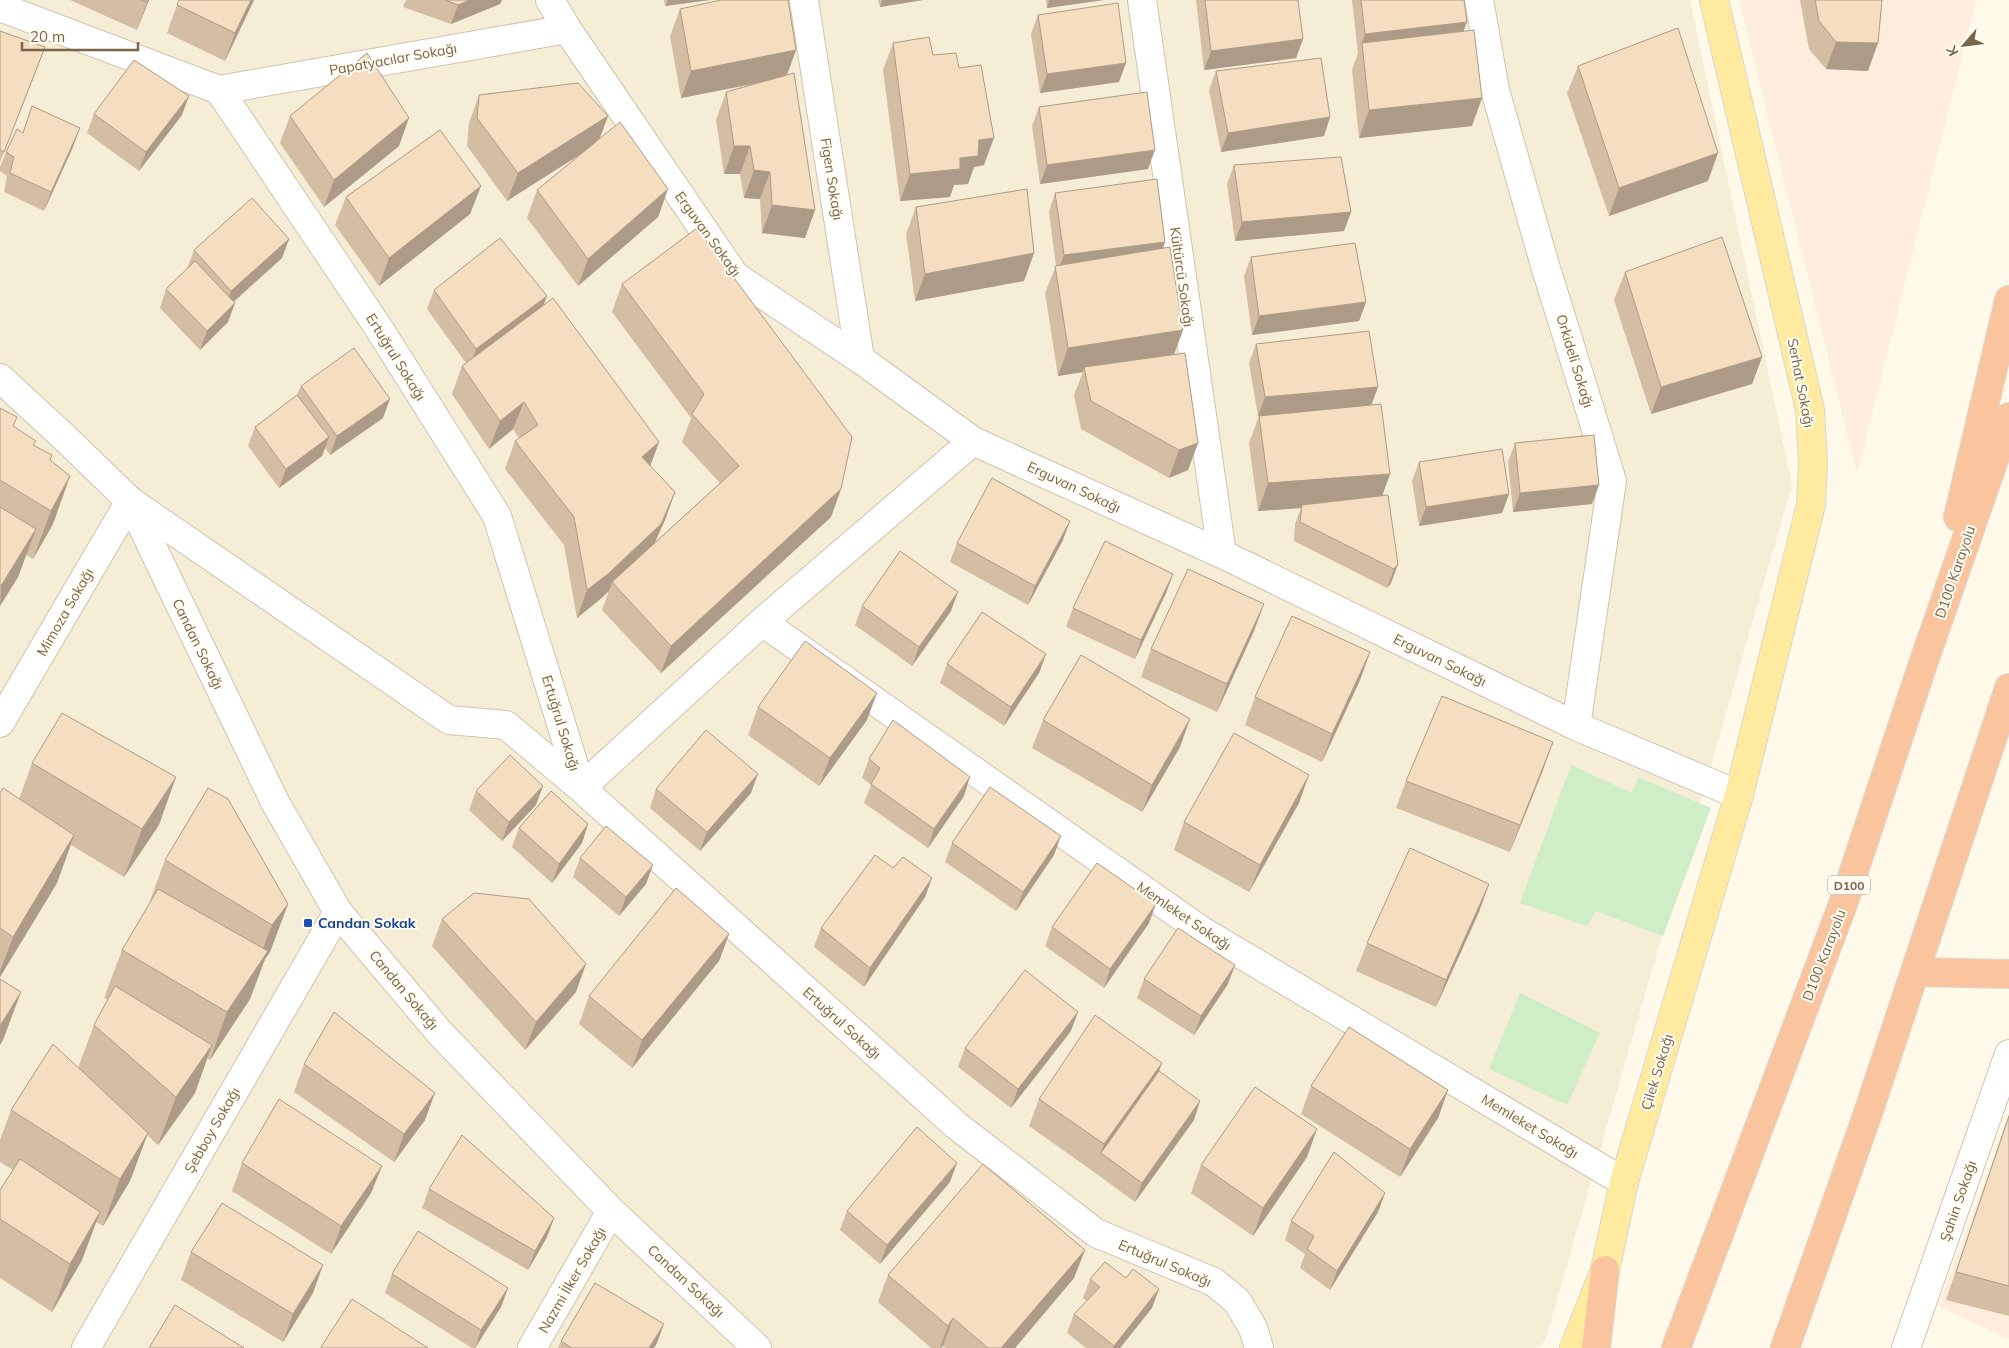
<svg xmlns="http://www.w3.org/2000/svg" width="2009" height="1348" viewBox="0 0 2009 1348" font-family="Mulish,sans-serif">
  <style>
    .residential { fill: #f6edd7 }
    .commercial { fill: #feecdd }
    .garden { fill: #cfedc6 }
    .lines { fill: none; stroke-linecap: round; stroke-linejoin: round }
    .minor-casing { stroke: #d1c3ad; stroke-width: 30 }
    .major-casing { stroke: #dcd7d0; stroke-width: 30 }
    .highway-casing { stroke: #dcd7d0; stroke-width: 30 }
    .minor { stroke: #fff; stroke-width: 28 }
    .major { stroke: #feeb9f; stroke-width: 28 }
    .highway { stroke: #fac59e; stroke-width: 28 }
    .wall { fill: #d3bea4 }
    .shaded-wall { fill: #ac9b86 }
    .building { fill: #f5ddbf; stroke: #ac9b86 }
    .transit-dot { fill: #1a4fb4; stroke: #fffcf1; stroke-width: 2 }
    .labels { text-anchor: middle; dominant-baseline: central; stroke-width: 4; stroke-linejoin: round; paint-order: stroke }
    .shield { fill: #fffcf1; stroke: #a2927c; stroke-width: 1 }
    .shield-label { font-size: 12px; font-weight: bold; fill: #7a644a }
    .street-label { font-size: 14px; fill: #7a644a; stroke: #fffcf1 }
    .transit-label { font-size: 14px; font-weight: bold; fill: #164399; stroke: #fffcf1; text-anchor: start }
  </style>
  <rect width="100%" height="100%" fill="#fef9e9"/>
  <!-- residential -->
  <path class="residential" d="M0,0H1690L1792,485L1545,1341L1537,1348H0Z"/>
  <!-- commercial -->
  <path class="commercial" d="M1739,0H1976L1857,473Z
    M2009,1117V1339L1938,1306Z"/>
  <!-- garden -->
  <path class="garden" d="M1571,765L1632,793L1638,777L1711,808L1663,936L1596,911L1587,926L1520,903Z
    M1520,993L1600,1033L1567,1105L1489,1069Z"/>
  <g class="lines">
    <!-- minor casing -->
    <g class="minor-casing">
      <path id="minor" d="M550,0L567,29L735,276L860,359L973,441L1222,554L1576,726L1739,795
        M804,0L860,359
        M1142,0L1222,554
        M1479,0L1495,90L1544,262L1612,481L1576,726
        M0,7L219,90L378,327L497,516L581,788L957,1126L1096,1233L1214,1282L1237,1301L1253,1328L1259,1348
        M219,90L567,29
        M0,378L64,437L130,501L275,802L338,912L440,1033L611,1211L757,1348
        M762,622L1202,931L1624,1182
        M0,723L130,501L449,720L506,725L581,788L762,622L973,441
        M86,1348L338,912
        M532,1348L611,1211
        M1906,1348L2009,1054"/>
    </g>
    <!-- major casing -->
    <g class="major-casing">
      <path id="major" d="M1574,1348L1605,1270L1624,1182L1739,795L1811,505L1813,464L1810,410L1714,0"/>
    </g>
    <!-- highway casing -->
    <g class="highway-casing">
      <path id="highway" d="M1958,517L2009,300
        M1915,972L2009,974
        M1596,1348L1605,1270
        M1676,1348L1843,904L1924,661L2009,417
        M1785,1348L1868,1113L2009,688"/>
    </g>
    <!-- minor -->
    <use href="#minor" class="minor"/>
    <!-- major -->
    <use href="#major" class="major"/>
    <!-- highway -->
    <use href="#highway" class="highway"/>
  </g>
  <!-- wall -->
  <path class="wall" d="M70,0H149L137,30Z
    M254,0L225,61L167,33L177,5Z
    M406,0H502L500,4L451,24L403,7Z
    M664,0H710L665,6Z
    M878,0H923L880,7Z
    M1046,0H1104L1047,8Z
    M1196,0H1298L1303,39L1296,58L1204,70Z
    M1352,0H1464L1463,32L1472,126L1359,138L1352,70L1358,53Z
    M1800,0H1882L1868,71L1826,69L1809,49Z
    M680,9L796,50L787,75L815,210L805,238L762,233L760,199L744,198L740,174H724L716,120L726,92L760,83L681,98L670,36Z
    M1038,15L1119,82L1040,93L1031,34Z
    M0,31L45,47L0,162Z
    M893,43L933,55L959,68L984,165L974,167L968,184L954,185L950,197L900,201L883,70Z
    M1578,66L1708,181L1609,216L1567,93Z
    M1216,71L1330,117L1324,136L1221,152L1209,90Z
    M479,95L608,116L599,139L668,189L658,217L578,286L527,218L537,190L581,154L507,201L467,146L469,123Z
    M32,106L73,147L44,211L4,192L7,176L0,171V167L6,152L23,133Z
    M1039,107L1148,169L1040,184L1032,126Z
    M94,114L182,115L139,171L87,133Z
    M290,116L399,146L324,207L280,143Z
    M1234,165L1351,212L1344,231L1235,241L1227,184Z
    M481,186L470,214L379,286L335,225L346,197Z
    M1055,193L1165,242L1163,248L1183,330L1174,354L1198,443L1188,470L1169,478L1081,429L1074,395L1083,372L1058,376L1045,293L1056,266L1049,212Z
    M916,207L1034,253L1024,281L915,301L906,234Z
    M289,239L282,258L234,302L235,303L228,322L200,350L160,308L166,289L187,269L194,250Z
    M1251,257L1366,302L1359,321L1252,335L1244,276Z
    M1625,272L1762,357L1752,384L1651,414L1614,300Z
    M622,284L841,489L831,517L661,673L602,610L609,591L598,601L577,618L564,545L505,469L515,441L519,438L513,429L489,449L452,394L462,366L466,363L427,309L434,290L544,304L659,442L650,466L675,492L665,520L654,543L720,483L682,442L691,418L612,312Z
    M1256,344L1371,405L1390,474L1382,495L1398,564L1391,583L1387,588L1294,541L1295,524L1301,508L1258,511L1249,443L1259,416H1258L1249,363Z
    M301,386L383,418L330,455L325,448L322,456L279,488L248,446L255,427L297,395Z
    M0,408L13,426L50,460L70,476L53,524L33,559L26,555L18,577L0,606Z
    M1515,443L1599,485L1592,504L1513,512L1508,462Z
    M1419,462L1509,494L1502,513L1419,526L1412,481Z
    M1063,540L1028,605L950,562L957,543Z
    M1173,574L1166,593L1135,659L1066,627L1073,608Z
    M862,606L951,611L912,666L855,625Z
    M1254,631L1217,712L1141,677L1151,649Z
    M1370,652L1360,680L1322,762L1245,725L1255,697Z
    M1046,654L1039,673L1004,726L940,683L947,664Z
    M758,707L867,720L819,786L748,735Z
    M1043,720L1180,747L1142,812L1032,748Z
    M869,759L964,796L928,848L864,803L871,785L862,778Z
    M32,763L159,825L124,877L71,845L57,883L0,977V793L19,799Z
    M1543,770L1510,852L1396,808L1406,781Z
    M656,789L751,793L700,851L650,808Z
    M476,791L536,805L502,841L469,810Z
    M1299,803L1249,892L1174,850L1184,822Z
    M588,824L582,843L552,883L512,847L519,828Z
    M952,843L1054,855L1016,911L945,862Z
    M580,858L646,884L619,916L573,877Z
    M165,860L288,904L270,952L265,959L250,999L210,1060L207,1058L195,1093L158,1145L147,1135L130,1181L103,1226L96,1222L82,1260L52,1312L0,1278V1190L13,1170L0,1162V1140L11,1110L78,1068L94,1025L108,1000L104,998L122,950L148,906Z
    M893,868L932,878L925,897L864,987L814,947L821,928Z
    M1479,912L1436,1007L1356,971L1367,943Z
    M442,919L576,992L525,1050L432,946Z
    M1149,923L1104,988L1045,946L1052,927Z
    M729,934L719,961L632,1068L579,1024L589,996Z
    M1144,979L1228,984L1194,1035L1137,998Z
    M1071,1031L1011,1108L958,1067L965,1048Z
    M1162,1063L1159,1071L1194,1120L1135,1202L1094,1172L1029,1126L1039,1099Z
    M304,1064L425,1120L394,1162L294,1092Z
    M1311,1086L1448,1090L1438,1118L1400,1177L1301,1114Z
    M2009,1114V1316L1946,1300Z
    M1307,1157L1253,1236L1191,1193L1201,1165Z
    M242,1163L382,1166L371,1193L331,1254L232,1191Z
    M950,1182L880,1264L840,1230L847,1211Z
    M429,1189L554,1218L547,1237L528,1270L422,1208Z
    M1385,1193L1378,1212L1330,1290L1300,1268L1305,1254L1285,1240L1291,1221Z
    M191,1252L313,1293L283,1342L181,1280Z
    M392,1274L508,1288L501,1307L475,1348H472L385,1293Z
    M888,1275L1074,1278L1015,1348H946L943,1346L941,1348H931L878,1302Z
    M1090,1279L1152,1308L1120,1348H1086L1067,1333L1074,1314L1087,1301L1083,1298Z
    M561,1341L657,1343L654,1348H558Z"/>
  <!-- shaded-wall -->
  <path class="shaded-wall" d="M148,0H149L137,30Z
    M251,0H254L225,61L235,33Z
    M470,0H502L500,4L451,24L458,5Z
    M668,0H710L665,6Z
    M882,0H923L880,7Z
    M1049,0H1104L1047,8Z
    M1467,22L1460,41L1362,43L1358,53L1365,34Z
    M1303,39L1296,58L1204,70L1211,51Z
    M1836,42L1878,43L1868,71L1826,69Z
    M45,47L38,66L0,162L4,152Z
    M796,50L786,77L681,98L691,71Z
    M1126,63L1119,82L1040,93L1047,74Z
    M189,96L182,115L139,171L146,152Z
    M1482,98L1472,126L1359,138L1369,110Z
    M608,116L598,143L507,201L518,173Z
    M1330,117L1324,136L1221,152L1228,133Z
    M409,118L399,146L324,207L334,180Z
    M80,128L73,147L44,211L51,192Z
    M994,138L984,165L974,167L968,184L954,185L950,197L900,201L910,174L979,140Z
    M734,146H750L740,174H724Z
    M1155,150L1148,169L1040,184L1047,165Z
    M1718,153L1708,181L1609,216L1619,188Z
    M754,170L770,172L760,199L744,198Z
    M481,186L470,214L379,286L389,258Z
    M668,189L658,217L578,286L588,259Z
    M772,205L815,210L805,238L762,233Z
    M1351,212L1344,231L1235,241L1242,222Z
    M289,239L282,258L224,310L231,291Z
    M1165,242L1158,261L1057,274L1064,255Z
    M1034,253L1024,281L915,301L925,274Z
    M547,296L540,315L469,368L476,349Z
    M1366,302L1359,321L1252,335L1259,316Z
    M235,303L228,322L200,350L207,331Z
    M1183,330L1173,357L1084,367L1083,372L1058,376L1068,348Z
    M1762,357L1752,384L1651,414L1661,387Z
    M1378,387L1371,406L1258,416L1265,397Z
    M390,399L383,418L330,455L337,436Z
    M524,402L513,429L489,449L500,421Z
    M329,437L322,456L279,488L286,469Z
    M659,442L649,469L642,457Z
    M1198,443L1188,470L1169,478L1179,450Z
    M1390,474L1380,502L1302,505L1301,508L1258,511L1268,483Z
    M70,476L53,524L33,559L51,511Z
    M1599,485L1592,504L1513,512L1520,493Z
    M841,489L831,517L661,673L671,646Z
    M675,492L665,520L651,551L612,582L609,591L598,601L577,618L587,590Z
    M1509,494L1502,513L1419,526L1426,507Z
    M1070,521L1063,540L1028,605L1035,586Z
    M36,529L18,577L0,606L1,586Z
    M1398,564L1391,583L1387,588L1394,569Z
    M1173,574L1166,593L1135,659L1141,640Z
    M958,592L951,611L912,666L919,647Z
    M1264,604L1254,631L1217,712L1227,684Z
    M1370,652L1360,680L1322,762L1332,734Z
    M1046,654L1039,673L1004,726L1011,707Z
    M877,693L867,720L819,786L830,758Z
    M1190,719L1180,747L1142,812L1152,785Z
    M1553,742L1543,770L1510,852L1520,825Z
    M758,774L751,793L700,851L707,832Z
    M1309,775L1299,803L1249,892L1260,865Z
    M176,777L159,825L124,877L142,829Z
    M970,777L964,796L928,848L934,829Z
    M543,786L536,805L502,841L509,822Z
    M588,824L582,843L552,883L559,864Z
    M74,835L57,883L0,977V971L13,937Z
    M1061,836L1054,855L1016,911L1023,892Z
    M653,865L646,884L619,916L626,897Z
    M932,878L925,897L864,987L870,968Z
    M1489,884L1479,912L1436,1007L1446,980Z
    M288,904L270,952L265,959L250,999L210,1060L227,1012L255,970L272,925Z
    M1156,904L1149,923L1104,988L1110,969Z
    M729,934L719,961L632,1068L642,1040Z
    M586,964L576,992L525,1050L536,1022Z
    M1235,965L1228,984L1194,1035L1201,1016Z
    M21,992L3,1040L0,1045V1026Z
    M1078,1012L1071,1031L1011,1108L1018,1089Z
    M212,1045L195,1093L158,1145L176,1097Z
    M1162,1063L1152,1090L1101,1153L1094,1172L1104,1144Z
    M1448,1090L1438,1118L1400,1177L1410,1149Z
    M435,1093L425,1120L394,1162L404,1134Z
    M1200,1101L1194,1120L1135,1202L1142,1183Z
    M1317,1129L1307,1157L1253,1236L1263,1208Z
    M148,1133L130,1181L103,1226L120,1179Z
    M957,1163L950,1182L880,1264L887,1245Z
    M382,1166L371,1193L331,1254L341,1226Z
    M1385,1193L1378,1212L1330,1290L1337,1271Z
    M100,1212L82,1260L52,1312L70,1264Z
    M554,1218L547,1237L528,1270L535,1251Z
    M1085,1250L1074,1278L1015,1348H1001Z
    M323,1265L313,1293L283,1342L293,1314Z
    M508,1288L501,1307L475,1348L481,1330Z
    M1159,1289L1152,1308L1120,1348H1113L1114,1346Z
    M953,1318L943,1346L941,1348H940L948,1326Z
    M664,1324L657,1343L654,1348H649Z"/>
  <!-- building -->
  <path class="building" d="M141,0H148L147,2Z
    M179,0H251L235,33L177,5Z
    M445,0H470L458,5Z
    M721,0H788L796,50L691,71L680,9Z
    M1205,0H1298L1303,39L1211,51Z
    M1361,0H1464L1467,22L1365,34Z
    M1815,0H1882L1878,43L1836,42L1819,21Z
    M1118,3L1126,63L1047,74L1038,15Z
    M1678,28L1718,153L1619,188L1578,66Z
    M1474,30L1482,98L1369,110L1362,43Z
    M0,31L45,47L4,152L0,150Z
    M929,37L933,55L956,53L959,68L981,65L994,138L979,140L978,156L960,158V169L910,174L893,43Z
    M367,53L409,118L334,180L290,116Z
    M1321,58L1330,117L1228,133L1216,71Z
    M134,60L189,96L146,152L94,114Z
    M794,73L815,210L772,205L770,172L754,170L750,146H734L726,92Z
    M578,83L608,116L518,173L477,118L479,95Z
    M1147,92L1155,150L1047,165L1039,107Z
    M32,106L80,128L51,192L10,173L14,157L6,152L17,129L23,133Z
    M620,122L668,189L588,259L537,190Z
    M440,130L481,186L389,258L346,197Z
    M1341,157L1351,212L1242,222L1234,165Z
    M1157,179L1165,242L1064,255L1055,193Z
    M1027,189L1034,253L925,274L916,207Z
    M252,198L289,239L231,291L194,250Z
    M697,228L852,437L841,489L671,646L612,582L739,466L692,414L704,394L622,284Z
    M1722,237L1762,357L1661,387L1625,272Z
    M500,238L547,296L476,349L434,290Z
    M1355,243L1366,302L1259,316L1251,257Z
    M1170,247L1183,330L1068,348L1055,266Z
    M195,261L235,303L207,331L166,289Z
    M553,298L659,442L642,457L675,492L661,524L608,574L587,590L574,517L515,441L538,425L524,402L500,421L462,366Z
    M1369,331L1378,387L1265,397L1256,344Z
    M354,348L390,399L337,436L301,386Z
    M1185,353L1198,443L1179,450L1091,401L1084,367Z
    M297,395L329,437L286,469L255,427Z
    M1381,404L1390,474L1268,483L1259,416Z
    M0,408L17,417L13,426L36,441L33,445L52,455L50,460L70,476L51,511L0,480Z
    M1594,435L1599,485L1520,493L1515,443Z
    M1502,449L1509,494L1426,507L1419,462Z
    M992,478L1070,521L1035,586L957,543Z
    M1388,495L1398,564L1394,569L1300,522L1302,505Z
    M0,507L36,529L1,586L0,585Z
    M1105,541L1173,574L1141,640L1073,608Z
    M900,551L958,592L919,647L862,606Z
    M1188,569L1264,604L1227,684L1151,649Z
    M982,612L1046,654L1011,707L947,664Z
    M1292,616L1370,652L1332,734L1255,697Z
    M805,641L877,693L830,758L758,707Z
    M1081,655L1190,719L1152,785L1043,720Z
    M1442,696L1553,742L1520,825L1406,781Z
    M62,713L176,777L142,829L32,763Z
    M893,720L970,777L934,829L871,784L880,768L869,759Z
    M706,730L758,774L707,832L656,789Z
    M1234,733L1309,775L1260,865L1184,822Z
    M510,755L543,786L509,822L476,791Z
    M990,787L1061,836L1023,892L952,843Z
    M3,788L74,835L13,937L0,928V793Z
    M208,788L228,799L288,904L272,925L165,860Z
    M551,791L588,824L559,864L519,828Z
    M606,826L653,865L626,897L580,858Z
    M1410,848L1489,884L1446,980L1367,943Z
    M875,855L893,868L903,857L932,878L870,968L821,928Z
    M1097,863L1156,904L1110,969L1052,927Z
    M676,888L729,934L642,1040L589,996Z
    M158,889L268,951L227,1012L122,950Z
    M474,893L529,899L586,964L536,1022L442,919Z
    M1178,928L1235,965L1201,1016L1144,979Z
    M1025,970L1078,1012L1018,1089L965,1048Z
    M0,979L21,992L0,1026Z
    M115,986L212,1045L176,1097L94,1025Z
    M334,1012L435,1093L404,1134L304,1064Z
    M1095,1015L1162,1063L1104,1144L1039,1099Z
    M1349,1027L1448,1090L1410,1149L1311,1086Z
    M53,1044L148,1133L120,1179L11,1110Z
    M1159,1071L1200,1101L1142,1183L1101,1153Z
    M1255,1087L1317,1129L1263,1208L1201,1165Z
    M279,1099L382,1166L341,1226L242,1163Z
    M2009,1116V1286L1956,1272Z
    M917,1127L957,1163L887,1245L847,1211Z
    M462,1135L554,1218L535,1251L429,1189Z
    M1334,1152L1385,1193L1337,1271L1307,1249L1314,1236L1291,1221Z
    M20,1159L100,1212L70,1264L0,1219V1190Z
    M983,1164L1085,1250L1001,1348H988L953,1318L948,1326L888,1275Z
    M222,1203L323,1265L293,1314L191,1252Z
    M418,1231L508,1288L481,1330L392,1274Z
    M1105,1262L1126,1278L1133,1269L1159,1289L1114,1346L1074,1314L1100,1287L1090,1279Z
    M595,1283L664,1324L649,1348H572L561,1341Z
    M352,1299L428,1348H323L321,1347Z
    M175,1305L244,1348H149Z"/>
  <!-- markers -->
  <rect class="transit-dot" x="303" y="918" width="10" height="10" rx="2.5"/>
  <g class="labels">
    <!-- shield labels -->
    <rect class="shield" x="1828" y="875.5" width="42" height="19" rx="4"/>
    <g class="shield-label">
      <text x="1849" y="885">D100</text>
    </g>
    <!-- street labels -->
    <g class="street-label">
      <text transform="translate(393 59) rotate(-10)">Papatyacılar Sokağı</text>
      <text transform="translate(832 179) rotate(81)">Figen Sokağı</text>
      <text transform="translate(708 234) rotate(54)">Erguvan Sokağı</text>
      <text transform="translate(1182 277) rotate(82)">Kültürcü Sokağı</text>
      <text transform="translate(396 357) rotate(58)">Ertuğrul Sokağı</text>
      <text transform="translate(1575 361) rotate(73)">Orkideli Sokağı</text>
      <text transform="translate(1801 383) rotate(79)">Serhat Sokağı</text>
      <text transform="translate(1074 487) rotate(25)">Erguvan Sokağı</text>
      <text transform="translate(1955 572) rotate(-71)">D100 Karayolu</text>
      <text transform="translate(65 612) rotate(-60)">Mimoza Sokağı</text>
      <text transform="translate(198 644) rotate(64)">Candan Sokağı</text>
      <text transform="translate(1440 660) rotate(26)">Erguvan Sokağı</text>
      <text transform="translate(561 723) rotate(73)">Ertuğrul Sokağı</text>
      <text transform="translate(1184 916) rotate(34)">Memleket Sokağı</text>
      <text transform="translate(1824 955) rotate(-69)">D100 Karayolu</text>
      <text transform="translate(404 990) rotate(50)">Candan Sokağı</text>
      <text transform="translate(842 1023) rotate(42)">Ertuğrul Sokağı</text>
      <text transform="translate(1657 1072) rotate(-73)">Çilek Sokağı</text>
      <text transform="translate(1530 1126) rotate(31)">Memleket Sokağı</text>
      <text transform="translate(212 1130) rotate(-60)">Şebboy Sokağı</text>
      <text transform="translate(1958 1201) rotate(-71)">Şahin Sokağı</text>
      <text transform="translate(1165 1263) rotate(23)">Ertuğrul Sokağı</text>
      <text transform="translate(572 1280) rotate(-60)">Nazmi İlker Sokağı</text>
      <text transform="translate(686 1281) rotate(43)">Candan Sokağı</text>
    </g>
    <!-- transit labels -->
    <g class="transit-label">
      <text x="318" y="923">Candan Sokak</text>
    </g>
  </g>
  <!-- north arrow -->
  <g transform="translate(1964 45) rotate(242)" stroke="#fffcf1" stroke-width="4" paint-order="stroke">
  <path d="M0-4L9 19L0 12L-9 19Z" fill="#7a644a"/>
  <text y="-8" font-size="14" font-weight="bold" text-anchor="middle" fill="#7a644a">K</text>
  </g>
  <!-- scale -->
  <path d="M22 42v8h116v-8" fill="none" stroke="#7a644a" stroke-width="2.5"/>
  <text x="30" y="42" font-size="15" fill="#7a644a" stroke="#fffcf1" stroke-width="4" paint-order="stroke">20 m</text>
</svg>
